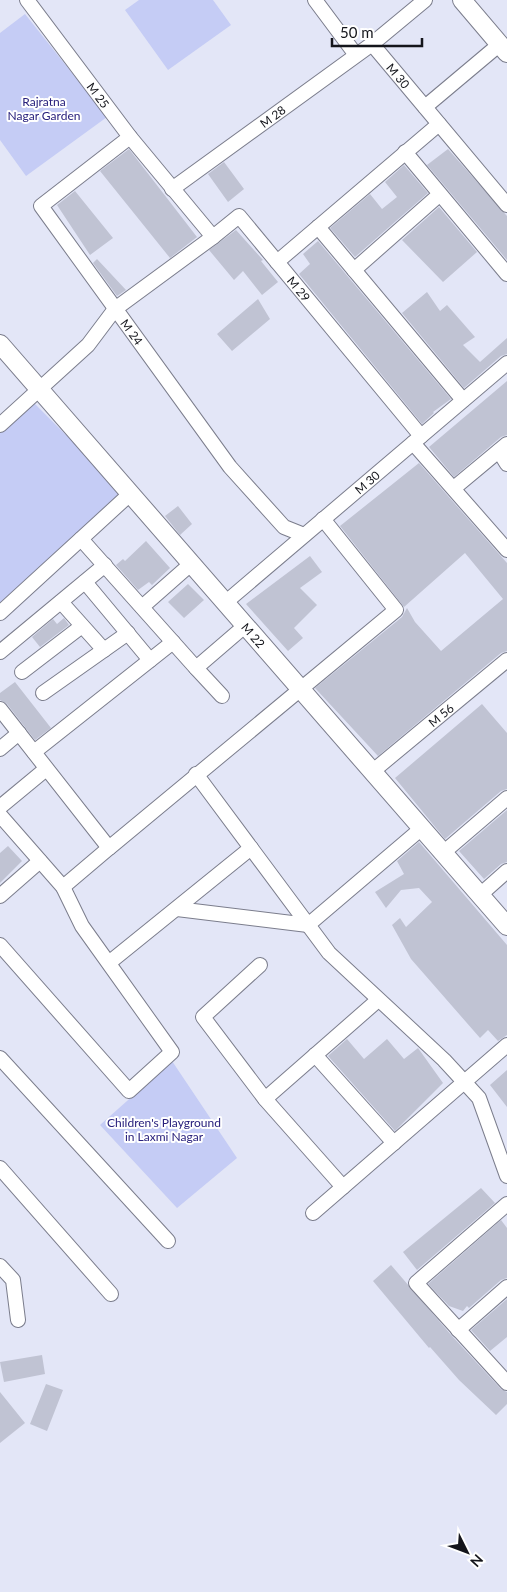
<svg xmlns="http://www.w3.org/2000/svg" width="507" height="1592" viewBox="0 0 507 1592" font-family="Lato,sans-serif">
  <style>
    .green { fill: #c5ccf5 }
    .building { fill: #c0c3d3 }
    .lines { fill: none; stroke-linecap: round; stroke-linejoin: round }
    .minor-casing { stroke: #7b7d8c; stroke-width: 16 }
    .tertiary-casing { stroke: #7b7d8c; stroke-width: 20 }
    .minor { stroke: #fff; stroke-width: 14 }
    .tertiary { stroke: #fff; stroke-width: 18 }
    .labels { text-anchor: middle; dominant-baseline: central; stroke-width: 4; stroke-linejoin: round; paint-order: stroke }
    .street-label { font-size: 12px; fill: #14151b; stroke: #fff }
    .park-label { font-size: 12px; fill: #28207c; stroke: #fff }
  </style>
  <rect width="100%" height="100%" fill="#e3e6f7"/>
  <!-- green -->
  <path class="green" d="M139,0H213L231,25L168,70L125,10Z
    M25,14L107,117L26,176L0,140V33Z
    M34,403L122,491L0,603V433Z
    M172,1061L237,1158L177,1208L100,1125Z"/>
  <!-- building -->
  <path class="building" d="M129,149L197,237L170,258L100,171Z
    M448,149L507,216V260L427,165Z
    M224,162L244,189L228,202L208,174Z
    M404,165L428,193L355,257L330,228L370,194L382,209L397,197L385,182Z
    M75,191L113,238L90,255L57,205Z
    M439,207L477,252L443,282L402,240Z
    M236,230L263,260L261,261L278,282L262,295L243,271L234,280L209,250Z
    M318,241L451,399L433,412L434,413L422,424L299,274L310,264L303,254Z
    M97,259L126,290L117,296L93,263Z
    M427,292L440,311L447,305L475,337L463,345L480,362L507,338V354L501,356L464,388L402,313Z
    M258,299L270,319L232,351L217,334Z
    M507,381V435L501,437L454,477L429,447Z
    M419,463L507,563V651L501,653L378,756L315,688L402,617L407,608L415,622L441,651L503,599L465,553L404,607L340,526Z
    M178,506L192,524L180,535L165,516Z
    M146,541L170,568L152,585L149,582L138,590L116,565L123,559L125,561Z
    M310,556L322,572L300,588L317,605L294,628L303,638L288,651L246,604Z
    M188,584L204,600L184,618L168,602Z
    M64,618L69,625L40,647L32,637L53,619L57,624Z
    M15,682L51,728L35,740L7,704L0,700V693Z
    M482,704L507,733V789L501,791L445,839L395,778Z
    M507,810V862L501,864L484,879L459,851Z
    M419,842L507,945V1035L498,1041L488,1030L480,1038L411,959L392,925L400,918L406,927L432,902L419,888L401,890L386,908L375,892L404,874L397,861Z
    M8,846L22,861L0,883V853Z
    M347,1039L364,1059L387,1039L404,1059L418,1048L443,1083L395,1131L328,1056Z
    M507,1070V1107L490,1085Z
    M481,1188L495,1203L417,1270L403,1252Z
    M501,1220L507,1228V1278L501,1280L469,1308L467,1306L463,1311L449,1306L428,1284Z
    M391,1265L452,1336L501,1389L507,1392V1404L496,1415L459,1380L430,1347L429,1348L373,1281Z
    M507,1299V1337L490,1351L471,1330Z
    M42,1355L45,1374L4,1382L0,1362Z
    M46,1384L63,1390L47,1431L30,1424Z
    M0,1392L25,1423L0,1443Z"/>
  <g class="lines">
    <!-- minor casing -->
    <g class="minor-casing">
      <g id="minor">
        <path id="s1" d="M27,0L130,137L213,237L239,216L421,436"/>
        <path d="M315,0L356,55"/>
        <path id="s2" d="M425,0L372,44L507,205"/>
        <path d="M425,107L500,44"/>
        <path id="s3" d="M130,137L41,206L230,467L284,527L304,535"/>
        <path d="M405,152L507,274"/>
        <path id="s4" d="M172,189L372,44"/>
        <path d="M318,227L463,400"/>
        <path d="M277,262L439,124"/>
        <path d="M354,270L439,195"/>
        <path d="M0,425L88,345L115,309L213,237"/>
        <path d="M413,443L507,550"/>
        <path d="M499,451L507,464"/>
        <path d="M454,488L507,444"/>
        <path d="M81,539L196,668L246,625"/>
        <path d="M85,582L150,660"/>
        <path d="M61,602L104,650"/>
        <path id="s5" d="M226,602L507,363"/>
        <path d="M142,607L192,563"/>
        <path d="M0,613L130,494"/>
        <path d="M0,652L105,565"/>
        <path d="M196,668L222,696"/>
        <path d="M22,672L82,626"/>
        <path d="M43,693L128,633"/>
        <path d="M0,709L109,848L396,610L323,519"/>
        <path d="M0,749L19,733"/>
        <path d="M34,752L173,642"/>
        <path id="s6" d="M373,771L507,660"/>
        <path d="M196,774L329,953L444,1060L479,1098L507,1176"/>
        <path d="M0,807L46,769"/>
        <path d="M0,815L63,887L82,926L172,1052L129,1091L0,945"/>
        <path d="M444,852L507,798"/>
        <path d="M63,887L109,848"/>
        <path d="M480,895L507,871"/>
        <path d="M0,896L40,861"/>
        <path d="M177,909L308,925L422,828"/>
        <path d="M110,962L251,848"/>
        <path d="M260,965L203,1017L265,1099"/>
        <path d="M315,1055L394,1143"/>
        <path d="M0,1058L168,1241"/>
        <path d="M0,1168L111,1294"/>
        <path d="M343,1187L265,1099L378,1000"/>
        <path d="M507,1204L416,1283L507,1383"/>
        <path d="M313,1213L507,1045"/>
        <path d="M0,1266L13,1280L18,1320"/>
        <path d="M458,1330L507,1287"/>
      </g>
    </g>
    <!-- tertiary casing -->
    <g class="tertiary-casing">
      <g id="tertiary">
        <path d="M462,0L507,53"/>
        <path id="s7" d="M0,344L507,926"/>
      </g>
    </g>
    <!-- minor -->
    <use href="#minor" class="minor"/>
    <!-- tertiary -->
    <use href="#tertiary" class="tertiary"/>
  </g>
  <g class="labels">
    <!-- street labels -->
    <g class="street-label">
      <text stroke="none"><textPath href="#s2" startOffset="110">M 30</textPath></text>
      <text stroke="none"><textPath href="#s1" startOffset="119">M 25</textPath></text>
      <text stroke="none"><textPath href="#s4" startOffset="124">M 28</textPath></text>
      <text stroke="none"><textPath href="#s1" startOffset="429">M 29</textPath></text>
      <text stroke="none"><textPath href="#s3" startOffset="268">M 24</textPath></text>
      <text stroke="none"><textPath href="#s5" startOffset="185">M 30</textPath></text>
      <text stroke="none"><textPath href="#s7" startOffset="386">M 22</textPath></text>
      <text stroke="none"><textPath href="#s6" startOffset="88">M 56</textPath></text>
    </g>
    <!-- park labels -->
    <g class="park-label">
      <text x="44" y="101">Rajratna<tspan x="44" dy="14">Nagar Garden</tspan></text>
      <text x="164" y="1122">Children's Playground<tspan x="164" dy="14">in Laxmi Nagar</tspan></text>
    </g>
  </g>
  <!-- north arrow -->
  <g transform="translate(467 1552) rotate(132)" stroke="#ffffff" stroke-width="4" paint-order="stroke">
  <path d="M0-4L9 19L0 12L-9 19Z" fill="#14151b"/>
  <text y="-8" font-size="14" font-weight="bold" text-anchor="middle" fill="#14151b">N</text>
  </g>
  <!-- scale -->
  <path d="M332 38v8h90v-8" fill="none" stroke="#14151b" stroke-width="2.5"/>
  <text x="340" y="38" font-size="15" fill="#14151b" stroke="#ffffff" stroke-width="4" paint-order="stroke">50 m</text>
</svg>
